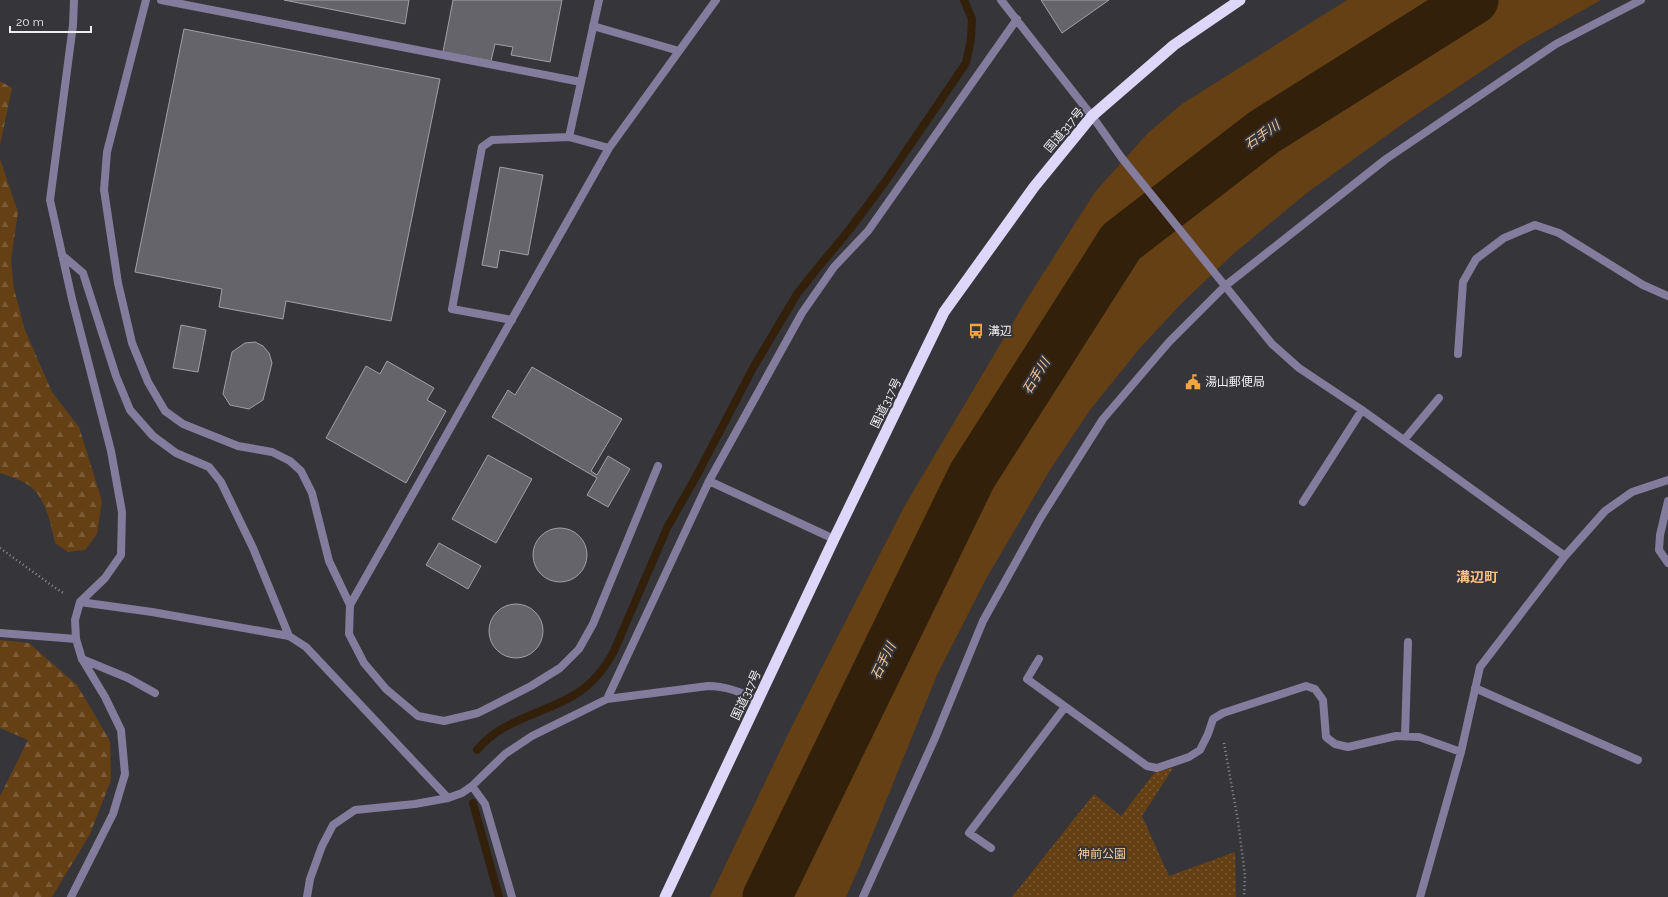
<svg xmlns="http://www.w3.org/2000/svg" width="1668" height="897" viewBox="0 0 1668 897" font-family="Raleway,'Noto Sans JP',sans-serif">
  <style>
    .grass { fill: #654014 }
    .forest { fill: url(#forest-firs) }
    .park { fill: url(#park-dots) }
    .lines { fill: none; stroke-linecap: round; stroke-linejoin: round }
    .stream { stroke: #32200b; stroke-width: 8 }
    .river { stroke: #32200b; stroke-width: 49 }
    .building { fill: #65646a; stroke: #a1a0a6 }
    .path { stroke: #8d8d91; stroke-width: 2.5; stroke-dasharray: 1 3; stroke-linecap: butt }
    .service { stroke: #837c9c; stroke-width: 8 }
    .minor { stroke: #837c9c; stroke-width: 8 }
    .trunk { stroke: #ded7f9; stroke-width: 11 }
    .labels { text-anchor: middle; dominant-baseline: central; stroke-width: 4; stroke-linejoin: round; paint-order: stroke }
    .street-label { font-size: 12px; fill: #ededf0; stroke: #35353a }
    .poi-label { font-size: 12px; fill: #ededf0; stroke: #35353a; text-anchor: start }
    .park-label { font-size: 12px; fill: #fbcc9c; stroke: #35353a }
    .water-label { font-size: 13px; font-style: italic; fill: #f4c696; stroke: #35353a }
    .quarter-label { font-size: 14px; font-weight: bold; fill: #f9c085; stroke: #35353a }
  </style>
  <defs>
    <pattern id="forest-firs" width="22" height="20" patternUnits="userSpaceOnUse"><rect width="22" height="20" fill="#654014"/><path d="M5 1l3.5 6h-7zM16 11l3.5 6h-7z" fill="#7b5c36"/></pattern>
    <pattern id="park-dots" width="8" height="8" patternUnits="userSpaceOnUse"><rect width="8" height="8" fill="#654014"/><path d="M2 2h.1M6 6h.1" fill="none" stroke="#7b5c36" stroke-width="1.8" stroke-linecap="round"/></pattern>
  </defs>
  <rect width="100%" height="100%" fill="#35353a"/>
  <!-- grass -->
  <path class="grass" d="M1347,0H1601L1521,45L1404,123L1308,192L1232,255L1182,303L1140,348L1090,410L1050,470L986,579L937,675L858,870L846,897H710L791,728L904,507L1027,299L1095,192L1148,133L1182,104Z"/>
  <!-- forest -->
  <path class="forest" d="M0,81L12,88L0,145Z
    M0,159L18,212L11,260L14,289L25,330L52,392L79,427L102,501L97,534L85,550L68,552L55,543C50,521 45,492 23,482C16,478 8,476 0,473Z
    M0,640L29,643L77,685L110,741L111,780L90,834L52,897H0V796L28,740L0,728Z"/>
  <!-- park -->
  <path class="park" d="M1173,768L1142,816L1169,876L1235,852L1236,897H1012L1094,794L1121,816L1155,772Z"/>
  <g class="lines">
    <!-- stream -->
    <path class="stream" d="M477,750C502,719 544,714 576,694C592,684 605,668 614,651L667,528L697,475L753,368L797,294L816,270L850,229L885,182L966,63L971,39L972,19L964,0
      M473,803L499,897"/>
    <!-- river -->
    <path class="river" d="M767,897L972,476L1121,242L1264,132L1474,0"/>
  </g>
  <!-- building -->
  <path class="building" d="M284,0H409L405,24Z
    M453,0H562L550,62L511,55L513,47L495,44L491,61L443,52Z
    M1041,0H1109L1062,33Z
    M184,29L440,79L391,321L286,301L283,319L219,307L222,289L135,272Z
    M500,167L543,175L528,255L500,250L497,268L482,265Z
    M181,325L206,330L198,372L173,368Z
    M255,342L263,346L269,353L272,363L263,400L249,409L230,405L223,394L232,352L245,343Z
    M387,361L434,388L427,400L446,411L406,483L326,438L366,366L380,374Z
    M532,367L622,419L591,471L597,475L608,456L630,469L608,507L587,495L597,478L492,417L508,390L515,395Z
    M488,455L532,479L496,543L452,519Z
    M533 555a27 27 0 1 1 54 0a27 27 0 1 1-54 0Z
    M439,543L481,566L468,589L426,565Z
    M489 631a27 27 0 1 1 54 0a27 27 0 1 1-54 0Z"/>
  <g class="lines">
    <!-- path -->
    <path class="path" d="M0,548L54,587L65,594
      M1224,743L1238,821L1245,875L1244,897"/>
    <!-- service -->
    <path class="service" d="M146,0L107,152L104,190L118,283L132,343L148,382L165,411L183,424L238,446L272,452L290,461L301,471L312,493L329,561L350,605
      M161,0L581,82
      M599,0L569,137L609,148
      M593,26L679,51
      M512,320L452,309L482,147L492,140L569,137
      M658,466L593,624L579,649L560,668L531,686L478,713L444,721L418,716L386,689L364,663L349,634L350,605L609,148L716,0"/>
    <!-- minor -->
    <path class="minor" d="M1001,0L1092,116L1121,157L1272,344L1299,368L1362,410L1565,556
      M62,255L83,273L116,376L130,410L153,436L176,453L209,467L221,482L253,548L289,636
      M1458,354L1463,282L1476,259L1504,238L1535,225L1559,233L1643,285L1668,296
      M1404,440L1439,398
      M709,481L834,539
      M1668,501L1660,535L1659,550L1668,563
      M1303,502L1362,410
      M80,602L152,612L289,636L306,647L448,798
      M0,633L76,639
      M82,659L128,678L155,693
      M1039,659L1027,679L1147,766L1157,768L1189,757L1200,750L1208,734L1213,719L1223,713L1306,686L1315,689L1323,700L1326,737L1335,744L1348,747L1396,736L1419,737L1461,752
      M1475,688L1638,760
      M607,699L709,481L802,313L834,267L868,231L1017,19
      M1405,736L1408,642
      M472,786L485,804L512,897
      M991,848L969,833L1065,707
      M71,897L113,814L125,774L121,730L105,697L82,659L76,639L75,620L80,602L105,578L121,555L122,512L111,451L72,299L50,200L73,25L74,0
      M307,897L310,879L322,846L333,825L355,810L415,804L448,798L462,793L472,786L505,754L532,736L607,699L708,686C727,686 742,692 758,701
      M863,897L935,738L983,621L1041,517L1103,419L1169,342L1225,286L1386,159L1556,44L1641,0
      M1420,897L1461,752L1480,667L1565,556L1605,511L1632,492L1668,480"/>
    <!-- trunk -->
    <path class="trunk" d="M665,897L834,539L944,312L1034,187L1092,116L1174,45L1240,0"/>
  </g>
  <!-- icons -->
  <defs>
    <g id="bus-bare" transform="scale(1.2)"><path d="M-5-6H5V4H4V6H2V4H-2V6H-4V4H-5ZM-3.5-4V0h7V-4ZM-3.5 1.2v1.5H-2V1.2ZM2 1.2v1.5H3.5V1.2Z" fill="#f4a444" stroke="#35353a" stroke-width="2.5" paint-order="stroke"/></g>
    <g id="civic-bare" transform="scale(1.2)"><path d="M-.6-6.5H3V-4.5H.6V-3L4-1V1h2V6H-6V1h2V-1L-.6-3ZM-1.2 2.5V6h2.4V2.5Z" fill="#f4a444" stroke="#35353a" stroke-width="2.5" paint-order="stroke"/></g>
  </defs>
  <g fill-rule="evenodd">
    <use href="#bus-bare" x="976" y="331"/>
    <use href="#civic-bare" x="1193" y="382"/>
  </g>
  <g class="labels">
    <!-- street labels -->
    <g class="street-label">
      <text transform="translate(1064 130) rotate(-50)">国道317号</text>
      <text transform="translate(886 403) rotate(-64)">国道317号</text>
      <text transform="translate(746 695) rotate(-65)">国道317号</text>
    </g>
    <!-- poi labels -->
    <g class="poi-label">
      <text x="988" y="331">溝辺</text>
      <text x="1205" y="382">湯山郵便局</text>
    </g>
    <!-- park labels -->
    <g class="park-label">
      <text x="1102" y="854">神前公園</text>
    </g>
    <!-- water labels -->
    <g class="water-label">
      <text transform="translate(1262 135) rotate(-35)">石手川</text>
      <text transform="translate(1036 376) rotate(-58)">石手川</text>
      <text transform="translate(883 661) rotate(-64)">石手川</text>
    </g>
    <!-- quarter labels -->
    <g class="quarter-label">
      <text x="1477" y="577">溝辺町</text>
    </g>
  </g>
  <!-- scale -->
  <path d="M10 26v6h81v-6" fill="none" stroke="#ededf0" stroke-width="2"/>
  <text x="16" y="26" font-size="12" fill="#ededf0" stroke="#35353a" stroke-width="3" paint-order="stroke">20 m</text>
</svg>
